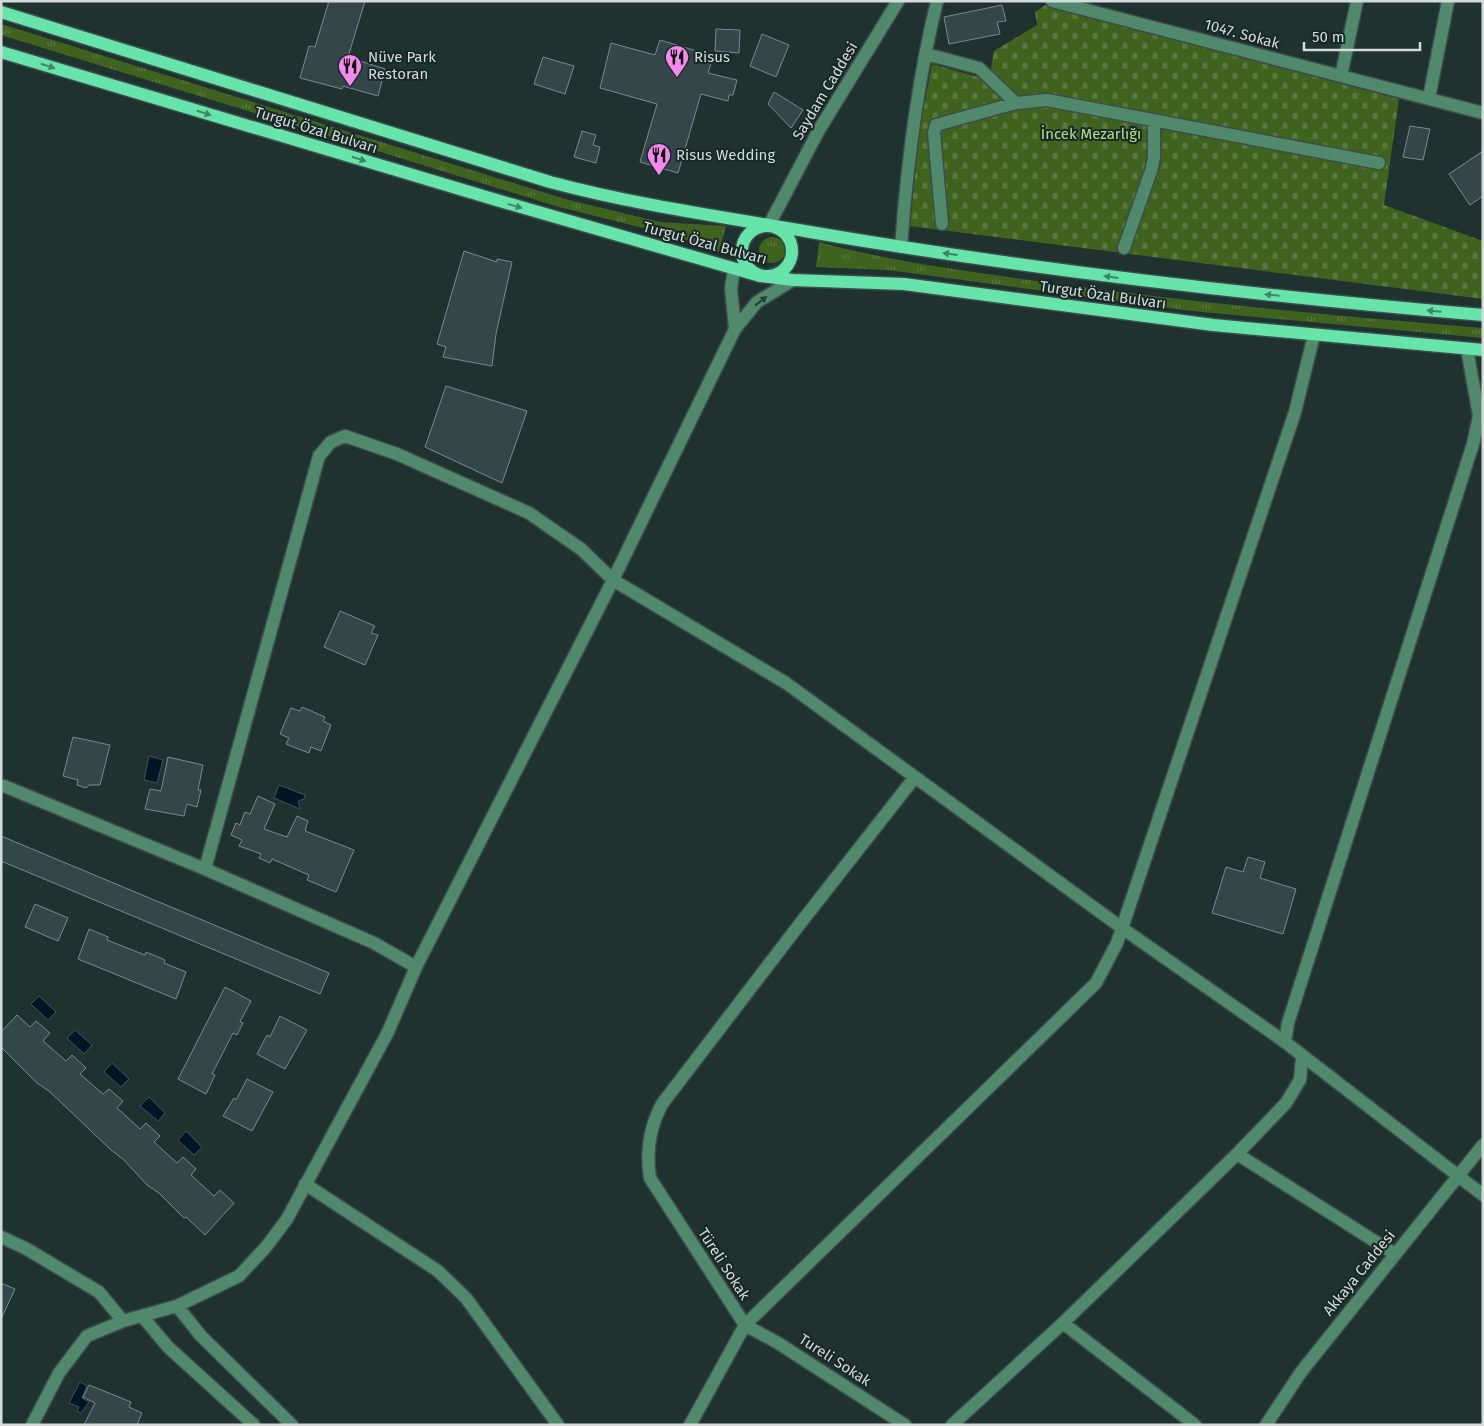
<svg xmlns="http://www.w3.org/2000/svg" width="1484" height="1426" viewBox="0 0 1484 1426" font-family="'Fira Sans',sans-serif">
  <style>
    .grass { fill: url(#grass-tufts) }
    .cemetery { fill: url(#cemetery-stones) }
    .water { fill: #021525; stroke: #40515c }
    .building { fill: #35464b; stroke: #778a8f }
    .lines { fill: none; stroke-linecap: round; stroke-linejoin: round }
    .minor-casing { stroke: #3c4d4b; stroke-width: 15 }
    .major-casing { stroke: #3c4d4b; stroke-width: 15 }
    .minor { stroke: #51896c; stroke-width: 12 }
    .major { stroke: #67e4aa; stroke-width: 12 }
    .oneway { fill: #3f8668 }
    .oneway2 { fill: #264038 }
    .labels { text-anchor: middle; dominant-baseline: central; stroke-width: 4; stroke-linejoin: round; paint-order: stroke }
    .street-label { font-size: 15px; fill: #d1dcdb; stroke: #172827 }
    .poi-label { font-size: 15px; fill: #d1dcdb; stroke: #172827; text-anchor: start }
    .park-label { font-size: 15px; fill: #aee384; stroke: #172827 }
  </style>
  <defs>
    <pattern id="grass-tufts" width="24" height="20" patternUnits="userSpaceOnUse" patternTransform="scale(1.25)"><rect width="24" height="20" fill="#3f621e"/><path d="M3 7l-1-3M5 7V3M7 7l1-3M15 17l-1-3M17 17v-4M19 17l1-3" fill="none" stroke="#5a783e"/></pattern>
    <pattern id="cemetery-stones" width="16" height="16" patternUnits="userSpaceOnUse" patternTransform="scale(1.25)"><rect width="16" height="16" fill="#3f621e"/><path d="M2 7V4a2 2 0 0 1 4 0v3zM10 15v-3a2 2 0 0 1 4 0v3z" fill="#5a783e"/></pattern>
  </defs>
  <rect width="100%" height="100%" fill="#203230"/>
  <!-- grass -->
  <path class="grass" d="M1,24L565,199L660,222L726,226L719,252L675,236L559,207L1,35Z
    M759 250a13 13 0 1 1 26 0a13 13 0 1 1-26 0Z
    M819,242C893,262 967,271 1043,282C1189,302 1336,316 1483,328V338L1192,311L888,270L816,267Z"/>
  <!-- cemetery -->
  <path class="cemetery" d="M1045,5L1399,99L1384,205L1483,241V299L910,226L919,133L932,64L989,80L994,51L1037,25L1035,12Z"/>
  <!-- water -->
  <path class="water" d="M149,756L163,760L157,783L144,780Z
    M279,785L305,795L304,799L298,801L300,809L274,798Z
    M39,996L56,1012L48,1020L31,1004Z
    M75,1030L92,1045L84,1054L67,1038Z
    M112,1063L129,1079L121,1087L104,1072Z
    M149,1097L165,1113L158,1121L140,1106Z
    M186,1131L202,1147L194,1155L178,1140Z
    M80,1382L87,1386L82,1398L89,1402L81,1413L77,1411L79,1407L69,1403Z"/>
  <!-- building -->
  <path class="building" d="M329,1H365L348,57L385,69L378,96L343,86L342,89L300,78L309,46L315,47Z
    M1002,5L1006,21L997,22L1000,34L949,44L944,17Z
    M716,29L740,30L739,53L715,51Z
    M762,34L789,45L776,77L750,66Z
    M660,40L713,56L708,73L737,80L733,95H729L728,101L701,94L678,173L640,162L657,104L600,88L611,43L655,55Z
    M543,57L574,66L565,94L534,84Z
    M774,92L803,110L791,128L768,104Z
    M1410,126L1430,129L1423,160L1403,157Z
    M582,131L596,135L593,145L600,147L596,163L574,157Z
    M1483,151V196L1470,205L1449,174Z
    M464,251L497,262V259L512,262L496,334L492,366L443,357L446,347L437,344Z
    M446,386L527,411L502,483L425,447Z
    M340,611L375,626L371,633L378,635L365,665L324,647Z
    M302,707L325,717L323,721L331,725L321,751L311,747L309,753L286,744L289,738L280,734L291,708L300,711Z
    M73,737L110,745L100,785H89L86,788L77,785L78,780L63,776Z
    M168,757L203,765L198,790H201L197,807L187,804L184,816L145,809L150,789L161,791Z
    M258,796L275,804L264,829L287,837L297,816L308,821L305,831L354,850L336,892L307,880L309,875L272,859L270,863L259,858L261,854L239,846L242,840L231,835L236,823L240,825L245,812L250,814Z
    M1,836L329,973L320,994L1,861Z
    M1248,857L1265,862L1260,878L1296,889L1283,934L1212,913L1226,867L1243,872Z
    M35,904L68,918L58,941L25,927Z
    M89,929L108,937L107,940L145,955L146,952L165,960L164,963L186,972L176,999L78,959Z
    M225,987L251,1001L240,1022L243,1023L237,1035L233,1033L212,1074L215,1075L206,1094L178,1079Z
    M17,1015L30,1027L36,1021L50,1033L43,1041L66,1061L72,1055L86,1068L80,1074L103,1094L109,1089L123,1101L117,1108L140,1129L146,1123L160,1136L154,1142L177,1163L183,1157L196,1169L191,1175L214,1196L220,1190L234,1203L205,1235L186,1217L184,1218L159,1193L147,1185L123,1159L111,1150L49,1091L37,1083L1,1047V1032Z
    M280,1016L307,1030L285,1069L257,1054L267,1035L270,1037Z
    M247,1079L273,1092L252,1131L223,1116L234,1098L236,1100Z
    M1,1283L15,1289L1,1319Z
    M89,1385L131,1402L129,1407L142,1413L137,1425H84L95,1403L83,1397Z"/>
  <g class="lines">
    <!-- minor casing -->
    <g class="minor-casing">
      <path id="minor" d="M1052,1L1483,113
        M926,54L979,68L1016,103
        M1341,76L1357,1
        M1429,98L1448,1
        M942,224L934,133L936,125L1016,103L1047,100L1379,163
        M769,225L819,130L898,1
        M901,247C907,165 917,82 937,1
        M1124,248L1151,171L1154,158V121
        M734,270L731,288L735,329
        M4,786L205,869L374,943L416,967
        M205,869L319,456L331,442L345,436L397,454L529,513L581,549L613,580L786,683L1122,928L1285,1042L1483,1195
        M1285,1042L1288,1023L1473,444L1479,416L1467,349
        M1237,1154L1395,1254
        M305,1184L438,1271L466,1298L558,1425
        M1,1237L25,1248L99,1292L123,1321
        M177,1306L201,1336L292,1425
        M142,1316L168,1347L254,1425
        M1063,1323L1195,1425
        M32,1425L59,1373L87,1336L123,1321L177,1306L239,1276L266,1247L287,1219L388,1032L416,967L613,580L735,329L757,302L793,280
        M690,1425L745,1325L1096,983L1117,943L1295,412L1314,335
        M905,1425L778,1343L745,1325L650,1178C646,1152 649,1128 662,1104L799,925L915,777
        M952,1425L1063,1323L1237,1154L1286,1103L1300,1080L1302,1058
        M1266,1425L1301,1372L1483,1145"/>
    </g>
    <!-- major casing -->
    <g class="major-casing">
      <path id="major" d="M1,12L550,182C636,205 723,217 810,232C1033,270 1257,296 1483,315
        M1,52L493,199L760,276L793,280L904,284L1213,325L1483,350
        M742 251a25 25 0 1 1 50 0a25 25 0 1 1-50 0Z"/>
    </g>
    <!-- minor -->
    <use href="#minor" class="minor"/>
    <!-- major -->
    <use href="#major" class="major"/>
  </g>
  <!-- one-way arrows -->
  <defs><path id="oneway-solid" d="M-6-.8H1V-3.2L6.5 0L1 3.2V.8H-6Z" transform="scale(1.25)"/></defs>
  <g class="oneway">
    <use href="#oneway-solid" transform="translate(48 66) rotate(17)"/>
    <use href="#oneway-solid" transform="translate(204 113) rotate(17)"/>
    <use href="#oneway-solid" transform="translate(359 159) rotate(17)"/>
    <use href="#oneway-solid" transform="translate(515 206) rotate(16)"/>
    <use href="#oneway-solid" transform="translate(950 254) rotate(-172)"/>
    <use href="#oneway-solid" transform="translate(1111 277) rotate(-172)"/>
    <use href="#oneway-solid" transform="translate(1272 295) rotate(-174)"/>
    <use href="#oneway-solid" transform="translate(1434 311) rotate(-175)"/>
  </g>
  <use class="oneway2" href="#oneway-solid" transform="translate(761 301) rotate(-38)"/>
  <!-- icons -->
  <defs>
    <g id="restaurant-pin" transform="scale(1.25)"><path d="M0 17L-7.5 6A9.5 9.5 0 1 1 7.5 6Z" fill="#f589ee" stroke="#172827"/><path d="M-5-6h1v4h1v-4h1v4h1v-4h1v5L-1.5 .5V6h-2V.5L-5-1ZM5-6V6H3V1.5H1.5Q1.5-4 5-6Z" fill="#111"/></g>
  </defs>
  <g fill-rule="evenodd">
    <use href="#restaurant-pin" x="677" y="57"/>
    <use href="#restaurant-pin" x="350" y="66"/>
    <use href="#restaurant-pin" x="659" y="155"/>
  </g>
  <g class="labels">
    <!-- street labels -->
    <g class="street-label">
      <text transform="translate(1242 34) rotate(15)">1047. Sokak</text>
      <text transform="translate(825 91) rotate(-59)">Saydam Caddesi</text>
      <text transform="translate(316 130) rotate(17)">Turgut Özal Bulvarı</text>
      <text transform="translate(705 243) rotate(15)">Turgut Özal Bulvarı</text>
      <text transform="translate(1103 295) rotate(8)">Turgut Özal Bulvarı</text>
      <text transform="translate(724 1264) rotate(57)">Türeli Sokak</text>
      <text transform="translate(1359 1273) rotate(-51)">Akkaya Caddesi</text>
      <text transform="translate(835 1360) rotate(33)">Tureli Sokak</text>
    </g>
    <!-- poi labels -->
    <g class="poi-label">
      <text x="368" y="57">Nüve Park<tspan x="368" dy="17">Restoran</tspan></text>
      <text x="694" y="57">Risus</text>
      <text x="676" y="155">Risus Wedding</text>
    </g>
    <!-- park labels -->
    <g class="park-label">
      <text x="1091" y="134">İncek Mezarlığı</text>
    </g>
  </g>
  <!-- border -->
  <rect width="1484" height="1426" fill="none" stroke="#d1dcdb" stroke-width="5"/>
  <!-- scale -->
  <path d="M1304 42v8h116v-8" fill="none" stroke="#d1dcdb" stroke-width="2.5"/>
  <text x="1312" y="42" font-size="15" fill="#d1dcdb" stroke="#172827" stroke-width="4" paint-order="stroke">50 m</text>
</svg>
